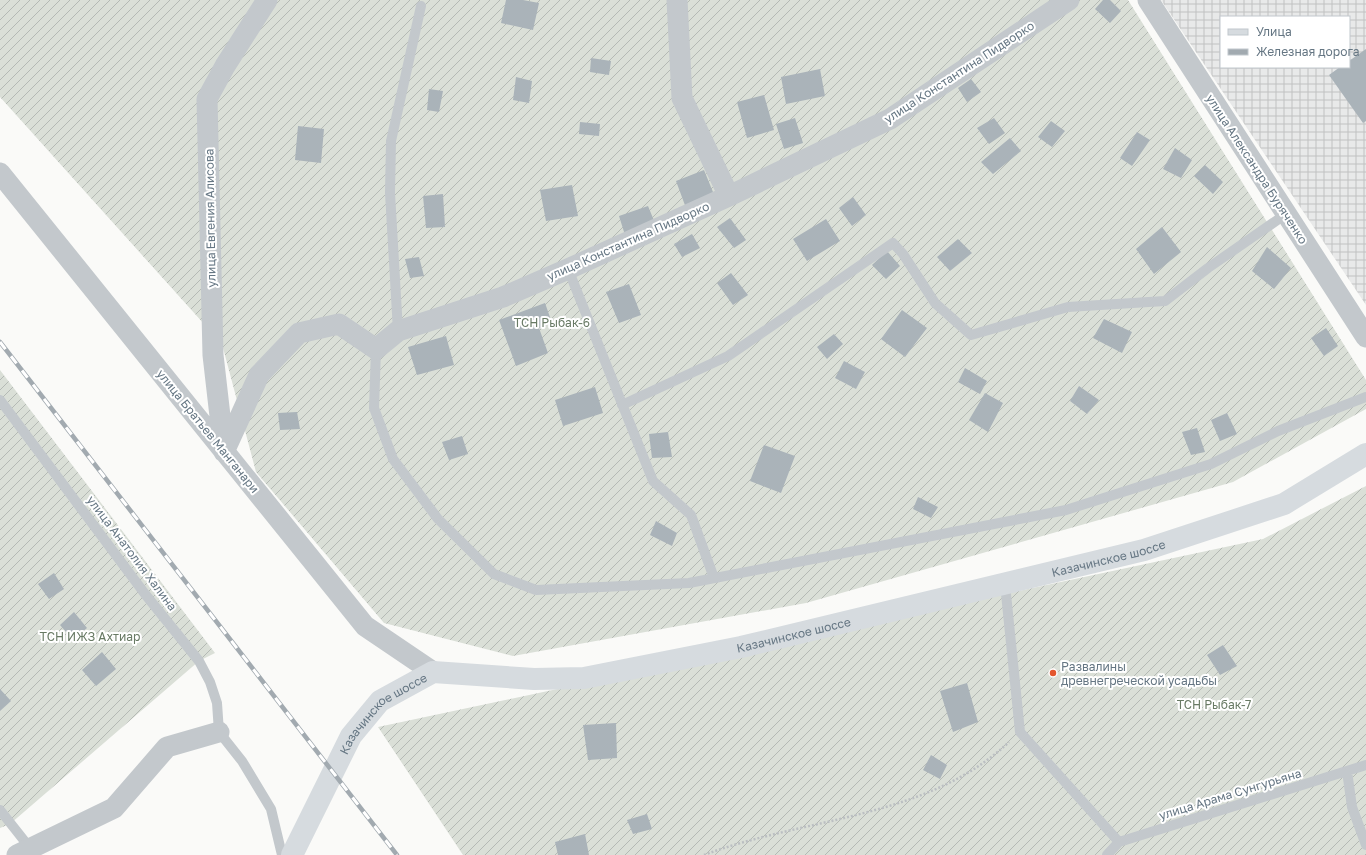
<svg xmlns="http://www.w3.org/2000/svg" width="1366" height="855" viewBox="0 0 1366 855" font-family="'Golos Text',sans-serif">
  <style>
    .industrial { fill: url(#industrial-grid); fill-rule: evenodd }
    .garden { fill: url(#garden-furrows) }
    .building { fill: #aab3b9 }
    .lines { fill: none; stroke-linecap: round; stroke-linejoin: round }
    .path { stroke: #bbbfc2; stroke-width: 2.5; stroke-dasharray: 2 2; stroke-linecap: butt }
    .lane { stroke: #c3c8cc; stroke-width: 10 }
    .street { stroke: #c3c8cc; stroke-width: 21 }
    .secondary { stroke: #d6dbdf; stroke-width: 22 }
    .rail-casing { stroke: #a2aab0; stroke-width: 4.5 }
    .rail { stroke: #fff; stroke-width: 3; stroke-dasharray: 9; stroke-linecap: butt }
    .poi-dot { fill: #e4572e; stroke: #fff; stroke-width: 1.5 }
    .labels { text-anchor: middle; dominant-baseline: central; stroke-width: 4; stroke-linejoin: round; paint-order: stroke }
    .street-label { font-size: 12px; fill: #657683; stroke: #fff }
    .park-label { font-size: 12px; fill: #687a64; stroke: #fff }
    .poi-label { font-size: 12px; fill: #657683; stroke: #fff; text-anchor: start }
  </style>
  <defs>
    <pattern id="industrial-grid" width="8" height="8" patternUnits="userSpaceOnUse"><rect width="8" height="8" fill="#e8e9e9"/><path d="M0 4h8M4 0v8" fill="none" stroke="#c0c1c2"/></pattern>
    <pattern id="garden-furrows" width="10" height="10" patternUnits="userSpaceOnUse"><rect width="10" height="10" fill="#dadfd7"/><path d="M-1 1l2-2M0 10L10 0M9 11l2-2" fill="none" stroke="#b4b9b4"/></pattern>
  </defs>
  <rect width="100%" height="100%" fill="#fafaf8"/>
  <!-- industrial -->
  <path class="industrial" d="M1161,0H1366V305ZM1221,17H1349V67H1221Z"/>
  <!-- garden -->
  <path class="garden" d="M0,0H1128L1366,380V409L1233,482L806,603L513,656L384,623L256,472L222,344L0,97Z
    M0,370L215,653L199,661L10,824L0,828Z
    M1366,486V855H463L378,727L1263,539Z"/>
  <!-- building -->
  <path class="building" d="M506,0H523L539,3L533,30L501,23Z
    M1103,0H1110L1121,11L1110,23L1095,9Z
    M1366,49V121L1363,123L1329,75L1340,67H1349V61Z
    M591,58L611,61L609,75L590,72Z
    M820,69L825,96L786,104L781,77Z
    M516,77L532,81L529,103L513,100Z
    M971,79L981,92L967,102L958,88Z
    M429,89L443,91L439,112L427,110Z
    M764,95L774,130L747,138L737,102Z
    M795,118L803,143L784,149L776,124Z
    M994,118L1005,133L989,144L977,128Z
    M1051,121L1065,131L1052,147L1038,137Z
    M580,122L600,124L599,136L579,134Z
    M298,126L324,129L321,163L295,160Z
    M1137,132L1150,140L1132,166L1120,158Z
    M1010,138L1021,151L993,174L981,162Z
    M1175,148L1192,160L1181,178L1163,169Z
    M1205,165L1223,182L1213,194L1194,176Z
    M704,170L715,197L686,208L676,181Z
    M572,185L578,216L546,221L540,190Z
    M443,194L445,227L426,228L423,196Z
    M853,197L866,215L852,226L839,208Z
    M648,206L655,223L625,235L619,216Z
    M730,218L746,240L734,248L717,227Z
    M826,219L840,241L807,261L793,239Z
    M1162,227L1181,252L1154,274L1136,249Z
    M692,234L700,248L682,257L674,244Z
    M958,239L972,253L950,271L937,257Z
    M1267,247L1291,268L1274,289L1252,271Z
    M887,251L900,266L886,279L872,265Z
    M419,257L424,276L410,278L405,259Z
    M731,273L748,295L733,305L717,283Z
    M629,284L641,315L619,323L606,292Z
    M545,303L552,323L539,328L548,353L516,366L499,320Z
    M902,310L927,328L905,357L881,339Z
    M1104,319L1132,332L1122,353L1093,338Z
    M1326,328L1338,346L1324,356L1311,338Z
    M834,334L843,344L827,359L817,347Z
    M446,336L454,365L417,375L408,347Z
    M844,361L865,372L856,389L835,378Z
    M965,368L987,381L980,394L958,382Z
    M1079,386L1099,400L1087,414L1070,401Z
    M595,387L603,413L563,426L555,400Z
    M985,393L1003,403L988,432L969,420Z
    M297,412L300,429L280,430L278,413Z
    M1227,413L1237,434L1220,441L1211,420Z
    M1197,428L1205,452L1191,455L1182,432Z
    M668,432L672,457L652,458L649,434Z
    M462,436L468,454L449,460L442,442Z
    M764,445L795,456L781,493L750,481Z
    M918,497L938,507L931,518L913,509Z
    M656,521L677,533L672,546L650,535Z
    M54,573L64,589L49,599L38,584Z
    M74,612L87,628L73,640L60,625Z
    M1223,645L1237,666L1220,675L1207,655Z
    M102,652L116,669L96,686L82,670Z
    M967,683L978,722L953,732L940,691Z
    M0,689L11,701L0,711Z
    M616,723L617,758L588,760L583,725Z
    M931,755L947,765L940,779L923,770Z
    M647,814L652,829L633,834L627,820Z
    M585,834L589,855H558L555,842Z"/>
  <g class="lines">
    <!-- path -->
    <path class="path" d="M704,855C805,817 927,819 1009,742"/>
    <!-- lane -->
    <path class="lane" d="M568,269L653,481L691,515L714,578
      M398,331L390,193L391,141L421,6
      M376,349L374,408L393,459L438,519L494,574L536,590L689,583L1066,510L1211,464L1278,431L1366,397
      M0,400L145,594L199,661L210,682L217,703L219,732L242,761L271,809L282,855
      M622,405L728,356L893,243L903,254L935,303L971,335L1068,307L1165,301L1208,268L1286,214
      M1005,584L1020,732L1119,842
      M1347,771L1352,807L1366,845
      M0,810L30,848
      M1107,855L1119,842L1366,765"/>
    <!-- street -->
    <path class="street" d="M677,0L682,98L729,196
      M1148,0L1366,337
      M0,173L365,626L433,672
      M224,451L213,355L207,99L225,66L267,0
      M224,452L259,375L299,333L339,324L376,349L398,331L503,297L568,269L729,196L890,119L1069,0
      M17,855L114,808L167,747L219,732"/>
    <!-- secondary -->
    <path class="secondary" id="s1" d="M292,855L351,736L380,701L433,672L534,679L584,678L741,647L1144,550L1284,504L1366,454"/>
    <!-- rail casing -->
    <g class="rail-casing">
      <path id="rail" d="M0,342L397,855"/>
    </g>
    <!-- rail -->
    <use href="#rail" class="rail"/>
  </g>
  <!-- markers -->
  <circle class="poi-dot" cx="1053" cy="673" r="4"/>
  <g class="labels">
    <!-- street labels -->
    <g class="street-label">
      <text transform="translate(959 72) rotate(-33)">улица Константина Пидворко</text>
      <text transform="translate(1257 169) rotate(57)">улица Александра Буряченко</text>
      <text transform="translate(210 218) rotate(-91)">улица Евгения Алисова</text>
      <text transform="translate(628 241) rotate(-24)">улица Константина Пидворко</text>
      <text transform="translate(208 431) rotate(51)">улица Братьев Манганари</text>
      <text transform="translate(132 553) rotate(53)">улица Анатолия Халина</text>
      <text stroke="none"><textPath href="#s1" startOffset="928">Казачинское шоссе</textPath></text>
      <text stroke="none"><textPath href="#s1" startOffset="604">Казачинское шоссе</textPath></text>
      <text stroke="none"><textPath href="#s1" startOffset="172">Казачинское шоссе</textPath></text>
      <text transform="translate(1230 794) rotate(-17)">улица Арама Сунгурьяна</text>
    </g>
    <!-- park labels -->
    <g class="park-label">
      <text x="552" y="322">ТСН Рыбак-6</text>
      <text x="90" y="636">ТСН ИЖЗ Ахтиар</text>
      <text x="1214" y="704">ТСН Рыбак-7</text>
    </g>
    <!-- poi labels -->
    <g class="poi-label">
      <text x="1061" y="666">Развалины<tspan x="1061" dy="14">древнегреческой усадьбы</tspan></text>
    </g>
  </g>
  <!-- legend -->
  <rect x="1220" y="16" width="130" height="52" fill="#ffffff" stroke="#c1c8cd"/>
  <rect x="1228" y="29" width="20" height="6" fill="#d6dbdf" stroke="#c1c8cd"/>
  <text x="1256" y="36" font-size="12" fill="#657683">Улица</text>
  <rect x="1228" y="49" width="20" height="6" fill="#a2aab0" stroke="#c1c8cd"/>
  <text x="1256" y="56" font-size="12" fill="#657683">Железная дорога</text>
</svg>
